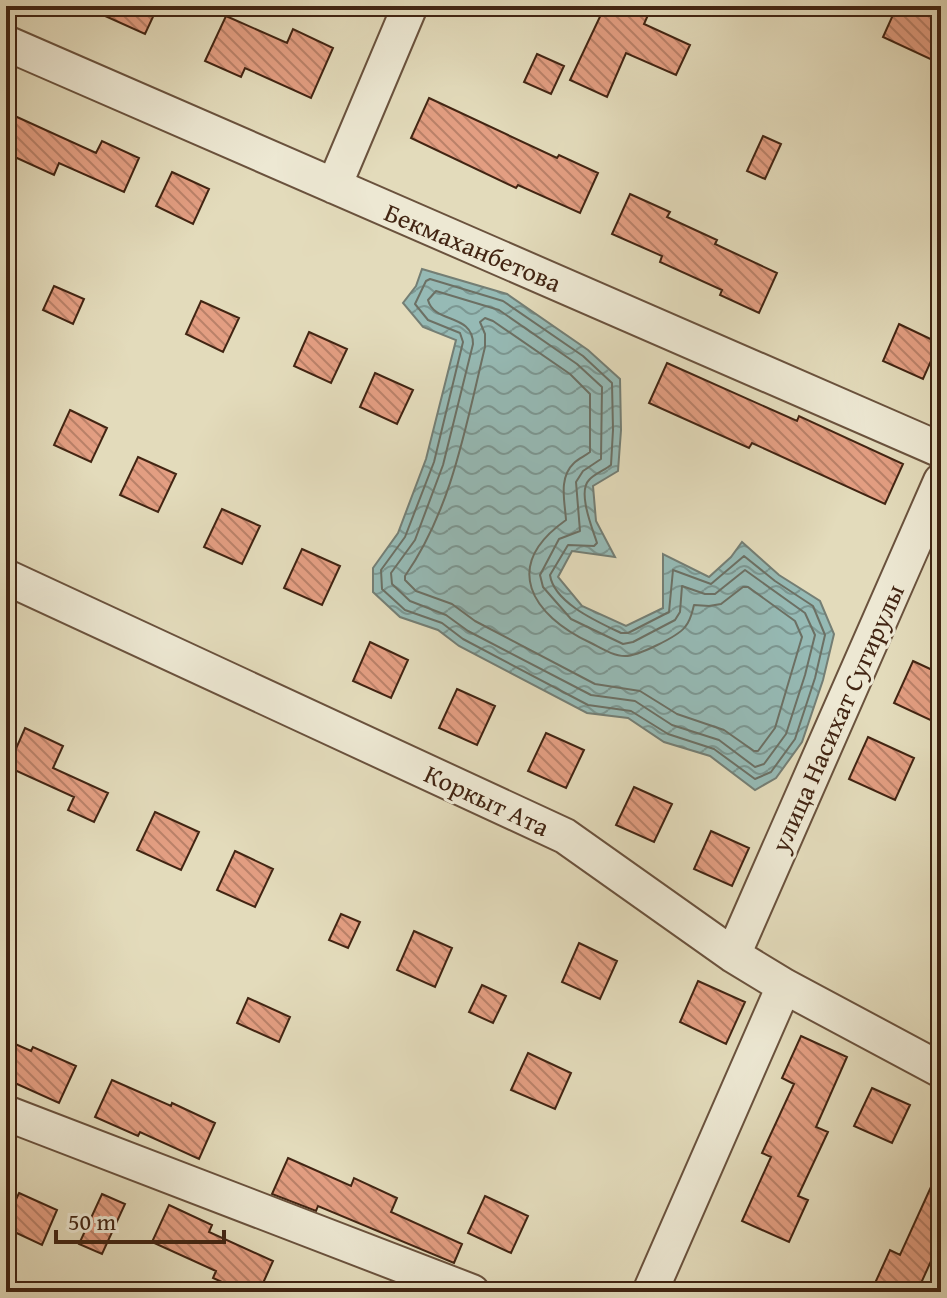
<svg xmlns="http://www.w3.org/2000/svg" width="947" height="1298" viewBox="0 0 947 1298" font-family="'Gentium Book Plus',serif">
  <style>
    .water { fill: url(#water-waves); stroke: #747e74; stroke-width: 2 }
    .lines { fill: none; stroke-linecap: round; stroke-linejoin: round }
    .shore { stroke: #6c7064; stroke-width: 2 }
    .building { fill: url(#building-back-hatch); stroke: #422513; stroke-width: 2 }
    .minor-casing { stroke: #6a523d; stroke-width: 38 }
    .minor { stroke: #ede8d3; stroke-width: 34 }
    .labels { text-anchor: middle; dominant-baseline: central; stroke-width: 6; stroke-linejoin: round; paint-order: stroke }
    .street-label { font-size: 26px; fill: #422513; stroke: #ede8d3 }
  </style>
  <defs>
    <pattern id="water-waves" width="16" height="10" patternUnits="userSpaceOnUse" patternTransform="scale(2)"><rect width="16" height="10" fill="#96bab5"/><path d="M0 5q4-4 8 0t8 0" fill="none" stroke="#7c9792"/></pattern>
    <pattern id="building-back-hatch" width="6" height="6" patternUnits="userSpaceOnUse" patternTransform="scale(2)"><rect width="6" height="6" fill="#e39e82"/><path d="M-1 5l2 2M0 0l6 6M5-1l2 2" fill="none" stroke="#ba8169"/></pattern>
  </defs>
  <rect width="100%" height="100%" fill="#e3dbbb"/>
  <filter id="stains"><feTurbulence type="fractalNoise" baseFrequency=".0025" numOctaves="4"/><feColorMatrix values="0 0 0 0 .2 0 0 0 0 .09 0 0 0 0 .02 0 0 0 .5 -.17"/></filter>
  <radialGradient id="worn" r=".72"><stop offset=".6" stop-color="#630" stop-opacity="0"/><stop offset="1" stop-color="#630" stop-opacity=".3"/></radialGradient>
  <!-- water -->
  <path class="water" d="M422,269L507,294L588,350L620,379L621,430L618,471L593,486L596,521L615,557L572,551L558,577L582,606L626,626L663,608V554L709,577L731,557L742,542L779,575L820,601L834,634L823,680L802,742L776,778L755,790L710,756L664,742L628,718L587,713L459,646L438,630L400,617L373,592V568L398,533L426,459L456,340L423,327L403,303L416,286Z"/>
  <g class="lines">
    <!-- shore -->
    <path class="shore" d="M430,279L503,301L583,356L612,383L613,430L611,465C605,470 594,474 589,480C577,492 593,530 597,543L594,546L568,545L550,575C554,603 598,622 621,633H628L669,612L673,570L711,584L744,556L775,581L813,606L825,635L815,678L795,739L771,772L755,779L714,749L668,734L631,711L588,705L463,639L442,623L405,610L382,589L381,570L405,537L434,462L463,342L460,333L428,320L415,304L426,281Z
      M436,291L499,310L577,364L602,387L601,459L583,471L576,482L580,531L559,539L540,575L543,587L571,619L623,644L633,642L675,620L680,612L682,586L705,594H715L745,570L805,613L815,635L805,675L786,734L764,764L755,767L719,740L672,725L635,701L591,695L468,631L446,615L410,601L392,584L391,573L415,540L443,465L473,344C473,313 434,324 428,300Z
      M485,318L493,321L570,374L590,394V452C585,456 578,459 574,463C558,478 565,502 566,520C501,566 531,615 591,643C601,648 613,656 625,656C638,656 677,637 685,627C691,620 692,612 694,605L709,606L721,604L743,587H748L795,621L802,637L775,728L758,751H754L724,730L677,714L640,691L595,684L475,621L452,604L416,591L405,580V576C452,509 466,425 485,347V334L480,322Z"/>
  </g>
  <!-- building -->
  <path class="building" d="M83,6H158L145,34Z
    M605,6H652L644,24L690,45L676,75L626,53L607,97L570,80Z
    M897,6H910L941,20V64L883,37Z
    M226,16L287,43L293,29L333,48L311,98L245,68L241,77L205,61Z
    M537,54L564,66L551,94L524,82Z
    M429,98L557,158L559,155L598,173L580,213L518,185L516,188L411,138Z
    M6,112L96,153L102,141L139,158L124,192L59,163L54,175L6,153Z
    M763,136L781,144L765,179L747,171Z
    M172,172L209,189L193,224L156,206Z
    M630,194L670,212L667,217L717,240L715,244L777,273L759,313L720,295L722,290L660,262L662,256L612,234Z
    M54,286L84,299L73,324L43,310Z
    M201,301L239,318L223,352L186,334Z
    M899,324L939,343L923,379L883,361Z
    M309,332L347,349L331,383L294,366Z
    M667,363L797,421L799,416L903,464L885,504L752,443L749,448L649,403Z
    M375,373L413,390L397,424L360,407Z
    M70,410L107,428L91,462L54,445Z
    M138,457L176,474L158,512L120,495Z
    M222,509L260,526L242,564L204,547Z
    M302,549L340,566L322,605L284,588Z
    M370,642L408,660L391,698L353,681Z
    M913,661L941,674V725L894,703Z
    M457,689L495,706L477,745L439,728Z
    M25,728L63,746L53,768L108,793L94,822L68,810L74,797L8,767Z
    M546,733L584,750L566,788L528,771Z
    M868,737L914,758L895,800L849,779Z
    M634,787L672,804L654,842L616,825Z
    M155,812L199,832L181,870L137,850Z
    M711,831L749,848L732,886L694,869Z
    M235,851L273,869L255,907L217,890Z
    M341,914L360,922L348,948L329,940Z
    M414,931L452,948L435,987L397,970Z
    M579,943L617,961L600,999L562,982Z
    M698,981L745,1002L726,1044L680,1022Z
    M482,985L506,996L493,1023L469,1012Z
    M248,998L290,1017L279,1042L237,1023Z
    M801,1036L847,1057L816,1127L828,1132L798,1196L808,1200L789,1242L742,1221L771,1157L762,1153L794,1084L782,1078Z
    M6,1040L31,1051L33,1047L76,1066L59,1103L6,1079Z
    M528,1053L571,1073L555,1109L511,1090Z
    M112,1080L171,1106L172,1103L215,1123L199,1159L140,1132L138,1136L95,1117Z
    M872,1088L910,1105L892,1143L854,1126Z
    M288,1158L351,1186L354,1178L397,1198L391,1212L462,1244L454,1263L318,1206L316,1211L272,1194Z
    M941,1165V1252L936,1250L917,1292H871L890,1250L900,1255Z
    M19,1193L57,1210L42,1245L6,1228V1221Z
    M102,1194L125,1204L102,1254L79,1244Z
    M485,1196L528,1216L511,1253L468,1233Z
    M169,1205L212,1225L209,1232L273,1261L259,1292H244L213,1278L216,1271L152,1242Z"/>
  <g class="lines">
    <!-- minor casing -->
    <g class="minor-casing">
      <path id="minor" d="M6,43L941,450
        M334,186L410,6
        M6,577L565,836L733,955L784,986L941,1070
        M733,955L941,481
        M6,1113L472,1292
        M650,1292L784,986"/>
    </g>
    <!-- minor -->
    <use href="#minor" class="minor"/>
  </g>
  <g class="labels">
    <!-- street labels -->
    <g class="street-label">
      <text transform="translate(473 247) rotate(23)">Бекмаханбетова</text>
      <text transform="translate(837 718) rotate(-66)">улица Насихат Сугирулы</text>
      <text transform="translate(487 800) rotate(25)">Коркыт Ата</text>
    </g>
  </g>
  <!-- margin -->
  <rect width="947" height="1298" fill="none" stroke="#e3dbbb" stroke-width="32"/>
  <rect x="8" y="8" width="931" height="1282" fill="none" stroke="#422513" stroke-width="4"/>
  <rect x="16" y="16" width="915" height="1266" fill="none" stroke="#422513" stroke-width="2"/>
  <!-- scale -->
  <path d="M56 1230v12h168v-12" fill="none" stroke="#422513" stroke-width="4"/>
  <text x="68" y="1230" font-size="24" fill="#422513" stroke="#ede8d3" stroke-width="6" paint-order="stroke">50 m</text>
  <rect width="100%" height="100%" filter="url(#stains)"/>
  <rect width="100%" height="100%" fill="url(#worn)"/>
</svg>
